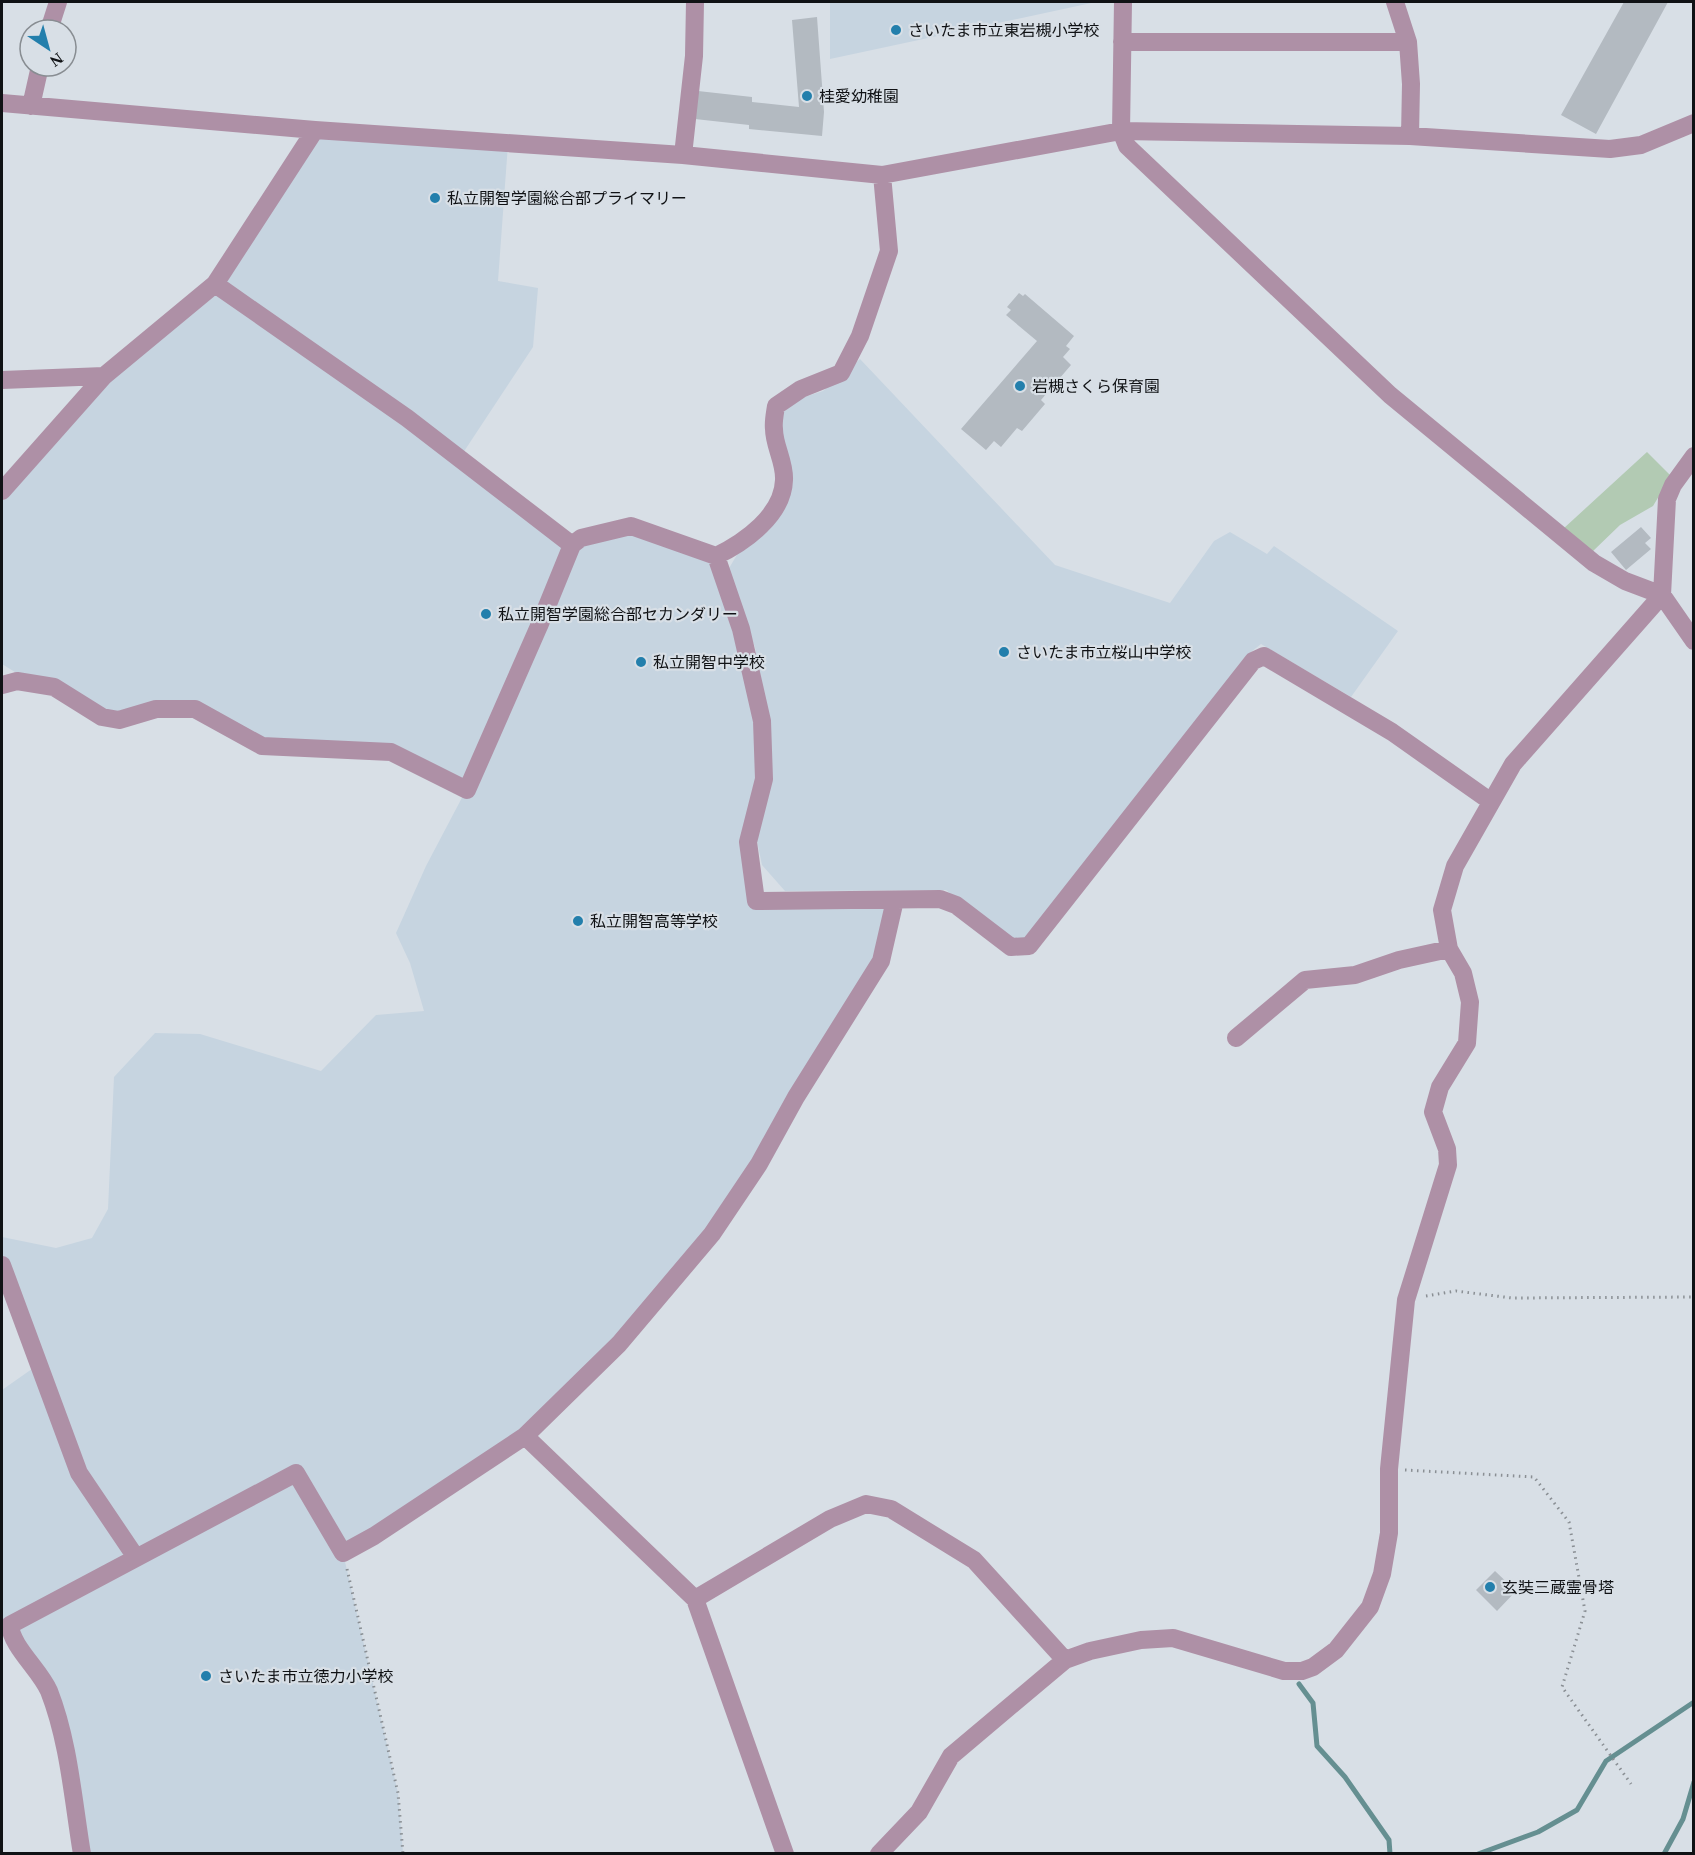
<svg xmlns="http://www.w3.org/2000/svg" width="1695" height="1855" viewBox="0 0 1695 1855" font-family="'Times New Roman','Noto Sans JP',serif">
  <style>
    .built { fill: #c6d4e0 }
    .green { fill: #b2cab3 }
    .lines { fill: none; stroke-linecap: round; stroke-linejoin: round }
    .stream { stroke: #658f91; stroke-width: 5 }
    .building { fill: #b3bac1 }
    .path { stroke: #8a8f94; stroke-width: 3; stroke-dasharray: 1.5 4.5; stroke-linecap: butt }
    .minor { stroke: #ae90a6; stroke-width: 18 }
    .poi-dot { fill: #237fac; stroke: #d8dfe6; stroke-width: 2 }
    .labels { text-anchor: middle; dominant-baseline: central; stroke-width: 4.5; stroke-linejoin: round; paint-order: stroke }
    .poi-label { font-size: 16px; fill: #101215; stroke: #d8dfe6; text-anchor: start }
  </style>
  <rect width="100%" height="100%" fill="#d8dfe6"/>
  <!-- built -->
  <path class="built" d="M830,2H1096L830,59Z
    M315,130L508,144L498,281L538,288L533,347L459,459L571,544L631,526L716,556L762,721L748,842L756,901L895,900L881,961L712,1234L525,1436L343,1553L398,1793L403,1853H77L50,1693L10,1625L2,1623V1390L39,1364L2,1265V1237L56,1248L92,1238L108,1209L114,1077L155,1033L200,1034L321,1071L376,1015L424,1011L410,963L396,933L426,866L466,790L391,752L262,746L184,709L119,720L31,682L2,664V491L104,376L215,284Z
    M860,359L1055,565L1170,603L1214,541L1230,532L1267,554L1274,546L1398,631L1351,697L1261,644L1246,656L1027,943L1015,945L946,890L785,891L762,865L757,841L766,716L755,647L725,575L741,548L788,499L778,417L798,399L823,391Z"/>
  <!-- green -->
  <path class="green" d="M1647,452L1671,476L1653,506L1620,525L1592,552L1563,529Z"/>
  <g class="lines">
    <!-- stream -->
    <path class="stream" d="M1299,1684L1313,1703L1317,1746L1345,1777L1389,1840L1390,1854
      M1478,1854L1538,1832L1577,1810L1606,1761L1694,1702
      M1664,1854L1683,1819L1694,1782"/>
  </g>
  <!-- building -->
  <path class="building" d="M1624,2H1668L1596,134L1561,115Z
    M817,17L824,112L822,136L749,129V125L695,119L698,91L752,97V102L799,107L792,20Z
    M1019,293L1023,296L1025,294L1074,336L1066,346L1070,349L1063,357L1071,365L1041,400L1045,404L1022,431L1017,428L1001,447L994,441L986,450L961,429L1037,341L1006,315L1011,310L1007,307Z
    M1641,527L1651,538L1645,543L1651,549L1626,570L1611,552Z
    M1495,1571L1516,1591L1497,1611L1476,1590Z"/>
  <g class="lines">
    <!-- path -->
    <path class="path" d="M1426,1296L1456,1291L1512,1298L1694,1297
      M1405,1470L1534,1477L1569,1522L1585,1611L1562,1687L1631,1784
      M347,1569L398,1793L403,1854"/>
    <!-- minor -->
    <path class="minor" d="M1123,2L1121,131L1127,146L1390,395L1594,563L1625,581L1662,595L1694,641
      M1395,2L1408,42L1411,84L1410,136
      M49,30L58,2
      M1122,42H1408
      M2,103L315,130L683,155L882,175L1121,131L1410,136L1610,149L1641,145L1694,123
      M31,106L40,66
      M683,155L694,56L695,2
      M215,284L407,418L572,545
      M2,380L104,376
      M2,491L104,376L215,284L315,130
      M716,556L741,629L762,721L764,779L748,842L756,901L940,899L956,905L1011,947L1029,946L1253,661L1264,656L1392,732L1490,801
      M2,685L17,681L54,687L102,717L119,720L156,709H195L262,746L391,752L467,790L539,626L572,545L581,538L631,526L716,556C745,542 783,515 784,480C785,462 774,446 774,429C773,422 775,413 776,406L801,389L841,373L860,336L889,251L882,175
      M1236,1038L1305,980L1355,975L1399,960L1449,949
      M2,1265L79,1473L135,1556
      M525,1436L695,1599L785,1854
      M695,1599L830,1519L866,1504L891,1509L974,1560L1065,1660
      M82,1854C73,1800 69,1742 49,1691C40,1670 11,1646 10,1625L296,1473L343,1553L374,1536L525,1436L619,1344L712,1234L759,1164L796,1097L881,961L895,900
      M879,1854L919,1812L951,1756L1065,1660L1090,1651L1141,1640L1173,1638L1284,1671H1302L1313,1667L1336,1650L1370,1607L1382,1574L1389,1533V1469L1406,1300L1448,1165L1447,1149L1433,1112L1440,1087L1467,1043L1470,1002L1463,973L1449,949L1442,910L1455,866L1513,764L1662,595L1667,499L1673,485L1694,456"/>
  </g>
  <!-- markers -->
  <g class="poi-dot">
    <circle cx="896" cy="30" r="6"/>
    <circle cx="807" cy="96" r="6"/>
    <circle cx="435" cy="198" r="6"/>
    <circle cx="1020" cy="386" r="6"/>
    <circle cx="486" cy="614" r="6"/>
    <circle cx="1004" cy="652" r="6"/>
    <circle cx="641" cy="662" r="6"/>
    <circle cx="578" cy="921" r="6"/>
    <circle cx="1490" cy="1587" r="6"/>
    <circle cx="206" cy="1676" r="6"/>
  </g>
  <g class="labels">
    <!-- poi labels -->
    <g class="poi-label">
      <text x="908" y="30">さいたま市立東岩槻小学校</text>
      <text x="819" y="96">桂愛幼稚園</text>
      <text x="447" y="198">私立開智学園総合部プライマリー</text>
      <text x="1032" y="386">岩槻さくら保育園</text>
      <text x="498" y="614">私立開智学園総合部セカンダリー</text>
      <text x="1016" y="652">さいたま市立桜山中学校</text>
      <text x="653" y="662">私立開智中学校</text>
      <text x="590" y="921">私立開智高等学校</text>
      <text x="1502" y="1587">玄奘三蔵霊骨塔</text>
      <text x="218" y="1676">さいたま市立徳力小学校</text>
    </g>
  </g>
  <!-- border -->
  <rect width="1695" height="1855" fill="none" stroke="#101215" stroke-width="6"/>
  <!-- north arrow -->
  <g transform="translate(48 48) rotate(144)"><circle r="28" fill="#d8dfe6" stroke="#888d92" stroke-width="1.5"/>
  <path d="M0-4.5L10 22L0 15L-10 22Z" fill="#237fac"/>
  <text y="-9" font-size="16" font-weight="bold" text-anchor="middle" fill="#101215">N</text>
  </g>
</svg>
